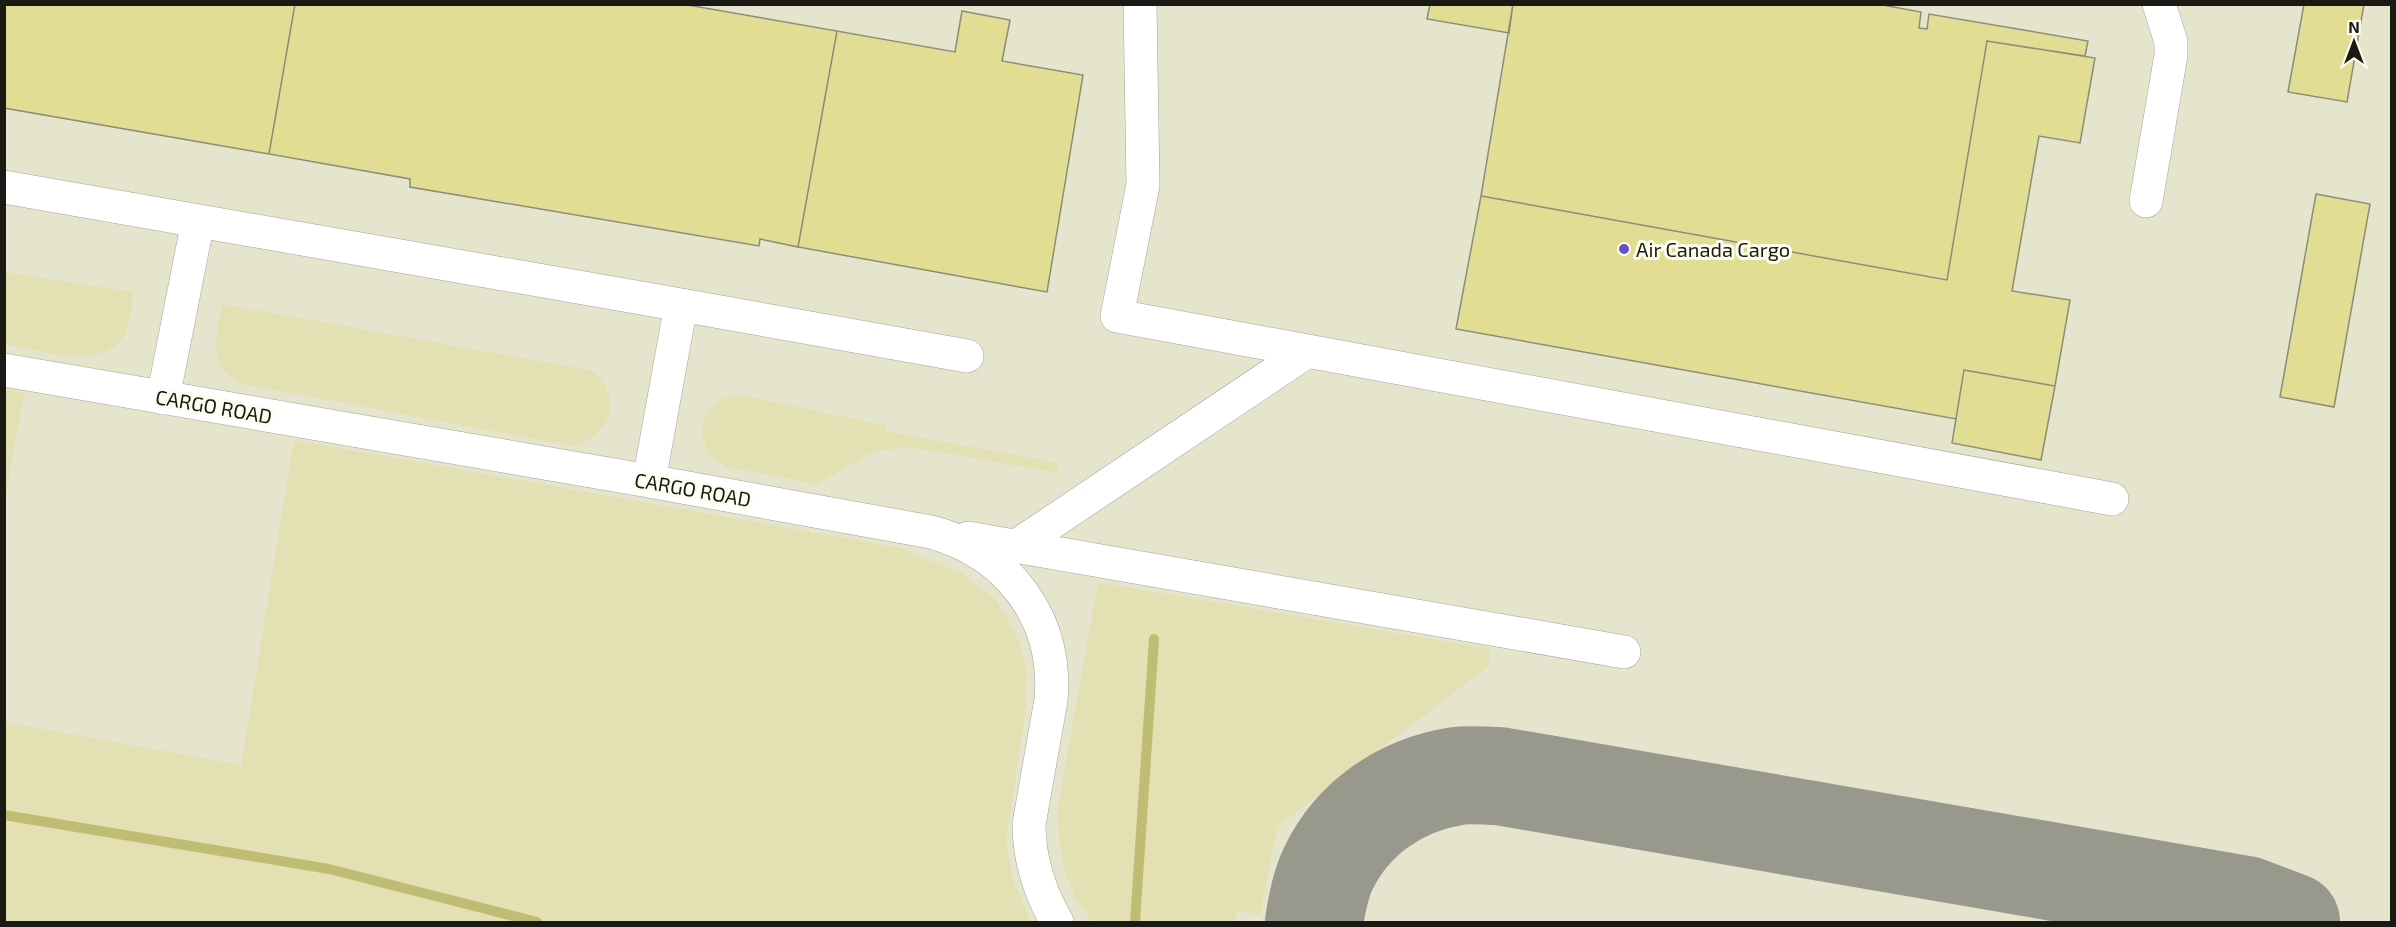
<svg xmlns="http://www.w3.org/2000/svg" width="2396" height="927" viewBox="0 0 2396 927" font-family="'Exo 2',sans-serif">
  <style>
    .built { fill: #e5e4cd }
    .green { fill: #e3e1b4 }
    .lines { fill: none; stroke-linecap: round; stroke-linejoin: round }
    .stream { stroke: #c0bc72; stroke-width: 10 }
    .taxiway { stroke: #98988c; stroke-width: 98 }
    .building { fill: #e1dd92; stroke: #8c8c7d; stroke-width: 1.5 }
    .minor-casing { stroke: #a4a495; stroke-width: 34 }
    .minor { stroke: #fff; stroke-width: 33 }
    .poi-dot { fill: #6551ca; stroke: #fdfded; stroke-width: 2 }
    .labels { text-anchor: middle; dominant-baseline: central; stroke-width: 6; stroke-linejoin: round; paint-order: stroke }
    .poi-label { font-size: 20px; fill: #1a1914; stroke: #fdfded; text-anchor: start }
    .street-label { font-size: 20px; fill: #1a1914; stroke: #fdfded }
  </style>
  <rect width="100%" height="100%" fill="#f0f0e0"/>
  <!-- built -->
  <path class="built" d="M5,5H2391V922H5Z"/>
  <!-- green -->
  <path class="green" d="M5,272L134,292C131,305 131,322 125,333C106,373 38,350 5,344Z
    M222,304L590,370C625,397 613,435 572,446L244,384C205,370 216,336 222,304Z
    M5,389L24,392L5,501L4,389Z
    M741,395L887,426L885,431L1059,463L1058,473L910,447L875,451L817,484L726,467L712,458L705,445L702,433L705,417L710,407L724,397Z
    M294,440L901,548L961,573L996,600L1016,634L1027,669L1026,705L1006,844L1014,882L1031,922H5V722L241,765Z
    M1098,582L1490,649L1488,667L1277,827L1260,915L1238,910L1235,922H1093C1064,889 1060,855 1057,812Z"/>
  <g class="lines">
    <!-- stream -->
    <path class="stream" d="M4,815L329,869L537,922
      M1135,922L1154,639"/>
    <!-- taxiway -->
    <path class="taxiway" d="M1314,922C1317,905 1320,886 1328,869C1353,817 1401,785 1457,776C1470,774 1485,776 1499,776L2246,905L2291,922"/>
  </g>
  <!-- building -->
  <path class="building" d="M4,4H295L269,154L4,108Z
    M295,4H682L837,31L798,247L760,239L759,246L410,187V179L269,154Z
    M1430,4H1513L1509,33L1427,19Z
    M1513,4H1877L1921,12L1919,28L1927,29L1929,14L2088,41L2085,56L1987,41L1947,280L1481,196Z
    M2304,4H2364L2347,102L2288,92Z
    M962,11L1010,20L1002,61L1083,75L1047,292L798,247L837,31L955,52Z
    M1987,41L2095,58L2080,143L2039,136L2012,291L2070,300L2055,386L1964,370L1956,419L1456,329L1481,196L1947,280Z
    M2316,194L2370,204L2334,407L2280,397Z
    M1964,370L2055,386L2041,460L1952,443Z"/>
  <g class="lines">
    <!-- minor casing -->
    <g class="minor-casing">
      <path id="minor" d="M1140,4L1143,185L1117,316L2112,499
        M4,187L681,305L649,481
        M2146,201L2171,55V42L2159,4
        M681,305L967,356
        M4,370L649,481L931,532C1008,553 1058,618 1051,700L1029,824C1029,860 1039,891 1057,922
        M163,398L198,221
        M968,538L1624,652
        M1015,547L1306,352"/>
    </g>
    <!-- minor -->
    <use href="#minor" class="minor"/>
  </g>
  <!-- markers -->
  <circle class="poi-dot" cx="1624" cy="249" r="6"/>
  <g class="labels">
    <!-- poi labels -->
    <g class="poi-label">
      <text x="1636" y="249">Air Canada Cargo</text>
    </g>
    <!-- street labels -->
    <g class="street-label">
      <text transform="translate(214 406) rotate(10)">CARGO ROAD</text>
      <text transform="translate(693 489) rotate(10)">CARGO ROAD</text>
    </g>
  </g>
  <!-- border -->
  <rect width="2396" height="927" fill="none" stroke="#1a1914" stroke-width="12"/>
  <!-- north arrow -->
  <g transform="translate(2354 42)" stroke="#fdfded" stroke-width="4.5" paint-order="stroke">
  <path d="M0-4.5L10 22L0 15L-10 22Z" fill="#1a1914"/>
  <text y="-9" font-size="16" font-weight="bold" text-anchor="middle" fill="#1a1914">N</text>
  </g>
</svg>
